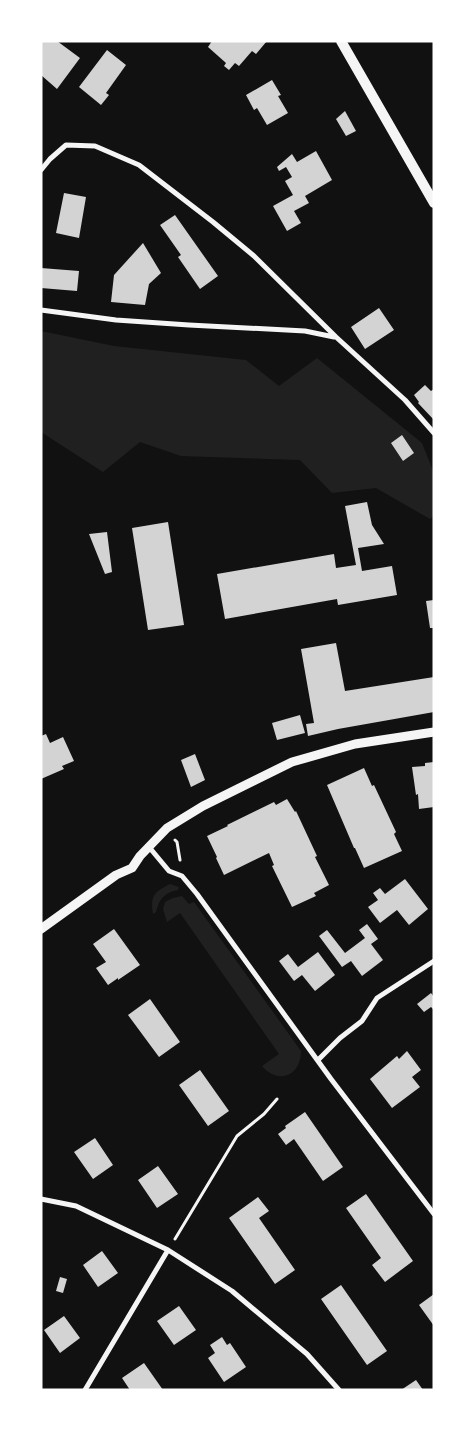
<svg xmlns="http://www.w3.org/2000/svg" width="475" height="1431" viewBox="0 0 475 1431" font-family="'Exo 2',sans-serif">
  <style>
    .green { fill: #202020 }
    .building { fill: #d3d3d3 }
    .lines { fill: none; stroke-linecap: round; stroke-linejoin: round }
    .path { stroke: #f5f5f5; stroke-width: 3 }
    .minor { stroke: #f5f5f5; stroke-width: 5 }
    .tertiary { stroke: #f5f5f5; stroke-width: 9 }
    .secondary { stroke: #f5f5f5; stroke-width: 10 }
  </style>
  <rect width="100%" height="100%" fill="#111"/>
  <!-- green -->
  <path class="green" d="M41,331L114,346L246,360L279,386L317,358L422,443L434,473V515L430,519L376,488L332,493L300,460L181,456L140,442L103,472L41,432Z
    M170,884L179,887L178,890C165,892 159,899 156,912L153,914C150,896 154,892 170,884Z
    M182,896L189,904L194,902L301,1051C301,1076 278,1085 262,1066L279,1054L180,913L167,922L163,909L165,902L173,898Z"/>
  <!-- building -->
  <path class="building" d="M41,41H57L80,58L57,89L41,75Z
    M212,41H267L256,54L252,51L239,66L235,63L229,70L224,66L226,63L208,47Z
    M107,50L126,65L106,93L109,95L101,105L79,87Z
    M272,80L281,95L278,96L288,113L267,125L257,108L254,110L246,95Z
    M345,111L356,131L346,136L336,119Z
    M316,151L332,180L305,196L309,203L294,211L301,223L287,231L273,206L293,195L285,181L292,177L286,167L279,171L277,167L292,154L297,162Z
    M64,193L86,197L79,238L56,233Z
    M175,215L218,276L200,289L178,257L181,255L160,225Z
    M143,243L161,273L149,284L145,305L111,302L114,275Z
    M41,268L79,271L77,291L41,288Z
    M379,308L394,330L365,349L351,327Z
    M425,385L431,391L434,389V420L418,403L419,402L414,395Z
    M402,435L414,453L403,461L391,443Z
    M367,502L372,525L384,544L358,548L362,571L392,566L397,595L338,605L337,599L225,619L217,574L334,554L336,568L356,565L345,506Z
    M168,522L184,625L148,630L132,528Z
    M107,532L112,572L105,574L89,534Z
    M434,600V628H430L426,601Z
    M336,643L345,691L434,677V712L338,729L308,736L306,724L314,723L301,649Z
    M300,715L305,733L277,740L272,723Z
    M46,734L50,743L63,737L74,761L62,766L64,769L41,779V736Z
    M195,754L205,780L191,787L181,760Z
    M434,762V807L419,809L418,794L416,795L412,767L425,766V763Z
    M364,768L372,786L374,785L396,832L394,834L402,851L364,868L355,848H354L327,785Z
    M287,799L295,812L296,811L317,856L315,857L329,885L314,893L316,896L292,907L272,866L274,865L269,853L224,875L216,858L217,857L207,836L228,826L227,825L274,802L276,805Z
    M405,879L428,909L409,925L397,910L380,923L368,907L378,900L373,893L380,888L385,894Z
    M367,924L378,939L371,944L383,960L362,976L351,961L342,967L319,936L327,930L345,953L365,938L359,930Z
    M114,929L140,965L118,980V978L108,985L96,968L106,962L93,944Z
    M318,952L335,975L315,991L302,975L294,981L279,961L288,954L298,967Z
    M431,993L434,997V1010L431,1007L424,1012L417,1004Z
    M150,999L180,1042L159,1057L128,1015Z
    M407,1051L421,1070L412,1077L420,1087L392,1108L370,1079L397,1056L399,1059Z
    M200,1070L229,1111L208,1126L179,1085Z
    M305,1112L343,1167L323,1181L294,1139L286,1145L278,1134L286,1128L285,1126Z
    M95,1138L113,1165L93,1179L74,1152Z
    M158,1166L178,1194L157,1208L138,1180Z
    M366,1194L413,1261L385,1282L372,1265L381,1258L346,1208Z
    M258,1197L269,1211L259,1218L295,1270L275,1284L229,1218Z
    M102,1251L118,1273L98,1287L83,1265Z
    M60,1277L67,1279L63,1293L56,1291Z
    M341,1285L387,1351L367,1365L321,1299Z
    M434,1294V1326L419,1305Z
    M179,1306L196,1330L174,1345L157,1321Z
    M64,1316L80,1338L60,1353L44,1330Z
    M222,1337L227,1345L230,1343L246,1367L224,1382L208,1358L215,1353L210,1345Z
    M144,1363L163,1390H130L122,1378Z
    M416,1380L423,1390H401Z"/>
  <g class="lines">
    <!-- path -->
    <path class="path" d="M175,840L177,842L180,860
      M175,1239L237,1136L264,1114L277,1099"/>
    <!-- minor -->
    <path class="minor" d="M41,170L50,159L66,145L95,146L139,165L213,222L254,256L336,337L405,400L434,433
      M41,310L116,320L189,325L305,331L334,337
      M149,847L169,871L182,876L197,894L331,1079L434,1214
      M318,1060L340,1038L362,1021L377,998L434,961
      M41,1199L76,1206L168,1250L232,1291L307,1354L339,1390
      M85,1390L168,1250"/>
    <!-- tertiary -->
    <path class="tertiary" d="M41,929L116,875L132,868L140,856L167,828L203,806L292,762L355,744L434,732"/>
    <!-- secondary -->
    <path class="secondary" d="M341,41L434,203"/>
  </g>
  <!-- border -->
  <rect width="475" height="1431" fill="none" stroke="#ffffff" stroke-width="85"/>
</svg>
